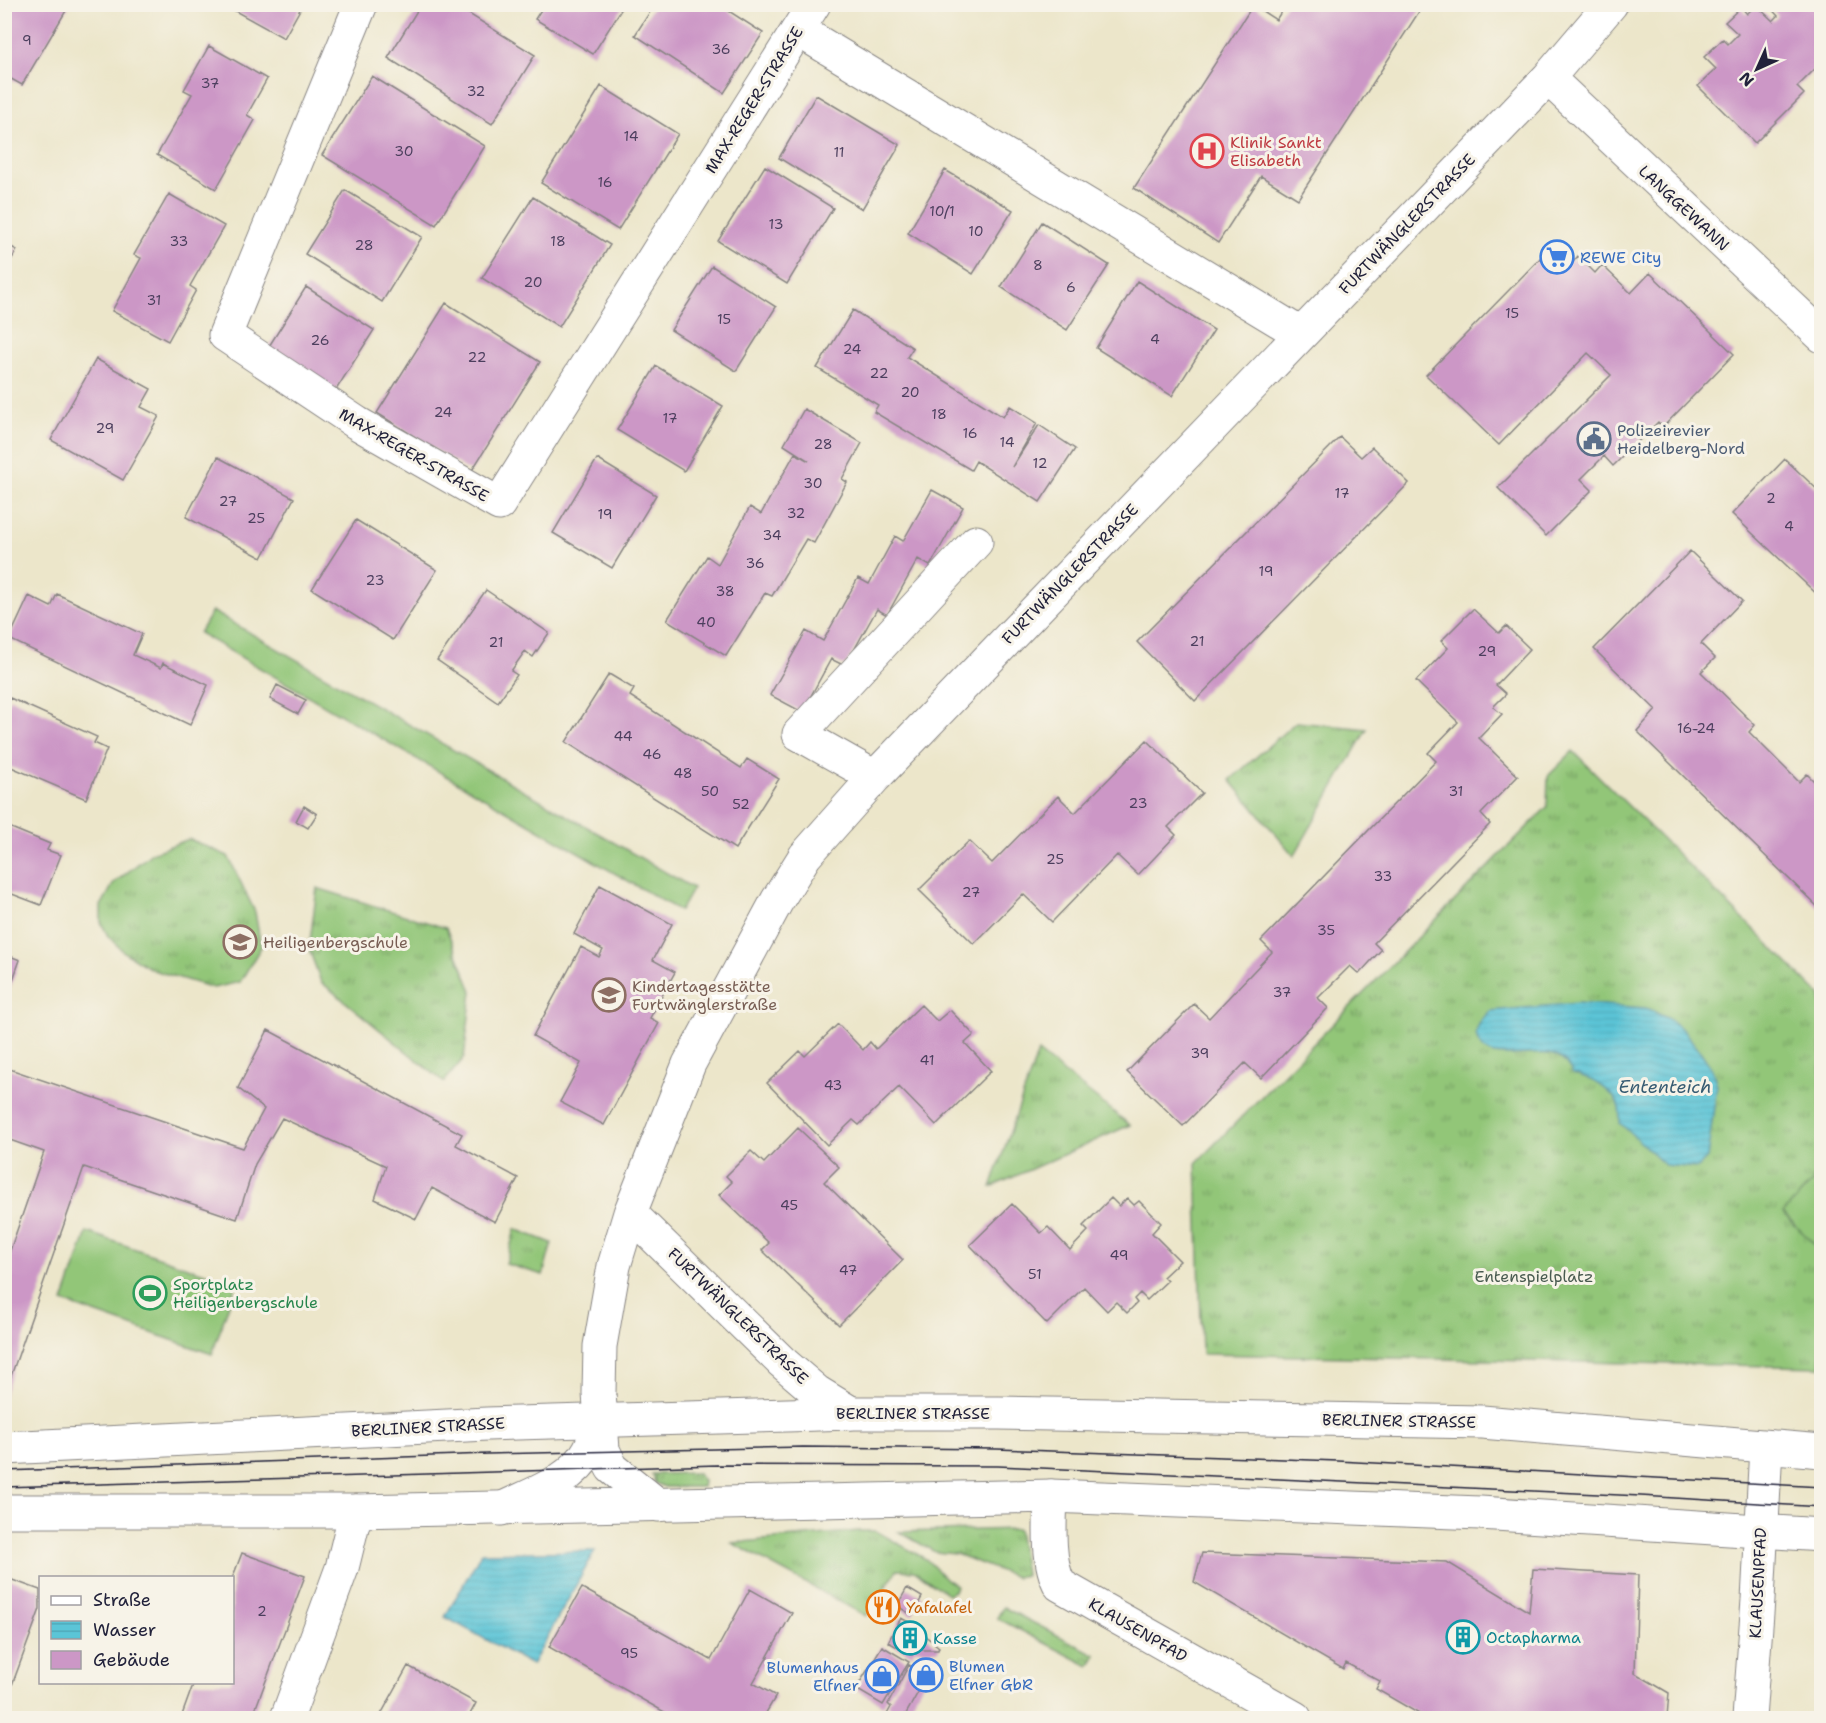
<svg xmlns="http://www.w3.org/2000/svg" width="1826" height="1723" viewBox="0 0 1826 1723" font-family="'Shantell Sans',sans-serif">
  <style>
    .grass { fill: url(#grass-tufts); stroke: #5a745a; stroke-width: 1.5 }
    .garden { fill: #92c678; stroke: #5a745a; stroke-width: 1.5 }
    .water { fill: url(#water-rules); stroke: #3e7489; stroke-width: 1.5 }
    .building { fill: #cc97c6 }
    .lines { fill: none; stroke-linecap: round; stroke-linejoin: round }
    .minor-casing { stroke: #878482; stroke-width: 35 }
    .major-casing { stroke: #878482; stroke-width: 35 }
    .minor { stroke: #fff; stroke-width: 33 }
    .major { stroke: #fff; stroke-width: 33 }
    .tram { stroke: #22223b; stroke-width: 1.5 }
    .labels { text-anchor: middle; dominant-baseline: central; stroke-width: 6; stroke-linejoin: round; paint-order: stroke }
    .number-label { font-size: 14px; fill: #4c3f5e }
    .street-label { font-size: 16px; fill: #22223b; stroke: #f7f3e8 }
    .health-label { font-size: 16px; fill: #be3a42; stroke: #f7f3e8; text-anchor: start }
    .shop-label { font-size: 16px; fill: #366cbe; stroke: #f7f3e8; text-anchor: start }
    .service-label { font-size: 16px; fill: #4e5e75; stroke: #f7f3e8; text-anchor: start }
    .education-label { font-size: 16px; fill: #785e54; stroke: #f7f3e8; text-anchor: start }
    .park-label { font-size: 16px; fill: #495b50; stroke: #f7f3e8 }
    .leisure-label { font-size: 16px; fill: #27864d; stroke: #f7f3e8; text-anchor: start }
    .food-label { font-size: 16px; fill: #c56008; stroke: #f7f3e8; text-anchor: start }
    .culture-label { font-size: 16px; fill: #0d838f; stroke: #f7f3e8; text-anchor: start }
    .water-label { font-size: 18px; font-style: italic; fill: #365b72; stroke: #f7f3e8 }
  </style>
  <defs>
    <pattern id="grass-tufts" width="24" height="20" patternUnits="userSpaceOnUse" patternTransform="scale(1.5)"><rect width="24" height="20" fill="#92c678"/><path d="M3 7l-1-3M5 7V3M7 7l1-3M15 17l-1-3M17 17v-4M19 17l1-3" fill="none" stroke="#77a064"/></pattern>
    <pattern id="water-rules" width="6" height="5" patternUnits="userSpaceOnUse" patternTransform="scale(1.5)"><rect width="6" height="5" fill="#5bc5d7"/><path d="M0 2.5h6" fill="none" stroke="#4fa9b9"/></pattern>
  </defs>
  <rect width="100%" height="100%" fill="#f7f3e8"/>
  <filter id="ink" filterUnits="userSpaceOnUse"><feTurbulence type="fractalNoise" baseFrequency=".0167" numOctaves="2"/><feDisplacementMap in="SourceGraphic" scale="12" xChannelSelector="R" yChannelSelector="G"/><feConvolveMatrix kernelMatrix="1 2 1 2 8 2 1 2 1" color-interpolation-filters="sRGB"/></filter>
  <filter id="wash" filterUnits="userSpaceOnUse"><feTurbulence type="fractalNoise" baseFrequency=".008" numOctaves="4" result="noise"/><feDisplacementMap in="SourceGraphic" scale="24" xChannelSelector="R" yChannelSelector="G"/><feGaussianBlur stdDeviation="1.35" result="paint"/><feColorMatrix in="noise" values="0 0 0 0 0 0 0 0 0 0 0 0 0 0 0 0 0 1.4 0 .05"/><feComposite in="paint" operator="in"/></filter>
  <g filter="url(#wash)">
    <rect width="100%" height="100%" fill="#ece6ca"/>
    <!-- grass -->
    <path class="grass" d="M1296,722L1367,729L1294,856L1230,780Z
      M1573,751L1821,996V1367L1202,1354L1196,1163L1547,807L1548,776Z
      M189,839L228,856L255,912L261,947L240,982L213,988L153,970L125,953L108,936L101,922V906L114,883L152,853Z
      M317,888L446,928L472,991L464,1058L444,1082L321,982L309,949Z
      M1038,1052L1130,1125L991,1187Z
      M515,1229L552,1243L543,1275L506,1264Z
      M697,1473L703,1481L702,1487H665L655,1483L652,1474Z
      M1018,1529L1025,1575L1016,1577L956,1554L935,1552L899,1532Z
      M859,1531H876L926,1559L947,1580L956,1585L954,1591L948,1594L914,1571L897,1570L866,1616L732,1543Z
      M1003,1607L1096,1655L1089,1666L997,1618Z"/>
    <!-- garden -->
    <path class="garden" d="M212,611L693,888L680,911L199,633Z
      M1821,1173V1251L1783,1213Z
      M87,1232L236,1284L212,1354L63,1302Z"/>
    <!-- water -->
    <path class="water" d="M1578,1003L1646,1008L1667,1018L1683,1030L1700,1051L1712,1069L1717,1085L1707,1158L1697,1168L1665,1165L1620,1123C1620,1118 1620,1112 1619,1108C1616,1091 1589,1076 1573,1074C1570,1068 1564,1060 1558,1057C1537,1045 1486,1070 1477,1038C1474,1027 1483,1019 1490,1011Z
      M595,1551L532,1665L445,1617L481,1553Z"/>
    <g id="blocks">
      <!-- building -->
      <path class="building" d="M4,4H70L22,85L4,75Z
        M239,4H303L284,38L235,11Z
        M421,4H453L535,55L492,124L388,58Z
        M655,4H718L763,33L724,93L635,35Z
        M1286,4H1424L1298,199L1261,176L1218,243L1134,188L1253,5L1276,20Z
        M1767,4H1822V48L1818,52L1822,56V62L1797,87L1804,94L1755,143L1698,86L1716,69L1704,57L1723,39L1728,44L1738,34L1725,22L1741,7L1747,14L1756,5L1773,21L1778,16Z
        M544,5H624L593,54L535,19Z
        M209,46L267,79L247,115L255,120L216,189L157,155L192,94L184,90Z
        M372,76L485,146L436,225L322,155Z
        M601,86L678,134L618,230L541,183Z
        M816,95L900,145L862,209L779,158Z
        M765,166L833,208L787,284L718,241Z
        M945,170L1013,210L973,274L908,233Z
        M345,190L422,237L382,302L305,254Z
        M169,194L224,226L190,286L196,290L168,341L112,311L141,258L134,255Z
        M533,197L610,245L559,327L482,278Z
        M1042,222L1109,265L1067,330L1001,287Z
        M4,243L17,250L4,272Z
        M1554,244L1573,262L1578,256L1595,273L1602,265L1631,293L1650,273L1734,354L1663,427L1658,422L1613,466L1604,456L1581,479L1592,490L1546,536L1498,488L1611,375L1588,353L1499,445L1426,375Z
        M712,266L776,307L736,371L671,330Z
        M1137,281L1214,330L1172,396L1096,348Z
        M306,287L374,330L334,393L266,351Z
        M446,303L540,362L471,472L377,413Z
        M853,310L913,348L907,357L1003,417L1010,406L1037,423L1012,467L1039,425L1075,449L1040,502L976,461L971,470L874,412L878,405L817,368Z
        M96,359L151,389L141,407L159,416L123,480L51,440Z
        M656,366L723,406L684,471L617,430Z
        M804,409L862,443L842,479L847,482L814,543L806,539L772,596L765,593L726,656L667,620L707,556L718,564L750,507L761,514L795,453L809,461L784,445Z
        M1340,437L1361,457L1372,447L1409,483L1195,701L1137,642Z
        M218,457L294,498L262,558L186,517Z
        M597,459L656,495L612,568L553,533Z
        M1785,459L1822,494V599L1732,514Z
        M932,490L963,507L930,566L918,559L887,615L877,609L845,666L831,659L802,712L770,695L806,631L823,641L858,578L869,584L895,536L903,541Z
        M356,520L437,570L393,640L312,589Z
        M1690,551L1742,601L1701,644L1715,658L1701,672L1755,725L1749,732L1799,782L1807,774L1822,789V911L1637,731L1656,710L1594,649Z
        M486,590L549,633L533,657L525,651L511,671L517,675L498,702L437,660Z
        M57,594L142,634L133,655L161,668L163,663L208,685L190,725L9,639L29,596L51,607Z
        M1473,609L1499,633L1506,626L1530,649L1496,685L1506,694L1493,707L1502,714L1479,738L1518,776L1481,814L1490,824L1374,943L1381,950L1359,974L1350,966L1318,998L1328,1008L1261,1078L1245,1063L1183,1126L1127,1072L1194,1004L1209,1018L1272,952L1261,941L1436,761L1428,753L1458,722L1416,681L1448,648L1441,641Z
        M609,674L634,689L630,696L741,768L747,759L779,779L735,849L566,742Z
        M277,685L306,700L298,714L270,699Z
        M10,698L97,737L94,743L107,749L86,799L4,764V711Z
        M1147,740L1202,793L1168,827L1176,835L1138,875L1117,855L1052,922L1023,894L974,944L919,890L969,841L992,863L1058,796L1075,813Z
        M304,806L317,814L308,828L296,821Z
        M4,825L50,844L47,850L61,855L41,905L4,891Z
        M600,885L672,924L653,960L675,972L650,1018L659,1023L604,1125L560,1102L581,1063L533,1036L581,947L599,957L603,950L574,934Z
        M4,947L9,949L7,955L20,960L5,1002Z
        M921,1005L937,1021L950,1010L974,1035L965,1043L991,1071L936,1125L899,1087L859,1125L853,1120L827,1145L767,1083L800,1051L805,1056L838,1024L863,1050L870,1042L876,1049Z
        M268,1030L462,1134L456,1145L518,1178L495,1222L432,1188L416,1219L375,1199L386,1166L282,1118L255,1164L237,1219L84,1167L4,1396V1268L44,1152L4,1138V1067L243,1148L264,1109L238,1088Z
        M798,1128L839,1167L824,1182L903,1260L839,1325L762,1250L769,1243L719,1195L732,1182L726,1176L751,1151L764,1163Z
        M1111,1198L1119,1206L1127,1198L1134,1205L1139,1201L1161,1223L1152,1233L1180,1261L1163,1277L1167,1281L1147,1300L1140,1293L1134,1299L1137,1303L1127,1313L1116,1302L1107,1311L1084,1287L1047,1324L970,1245L1012,1204L1041,1233L1048,1227L1070,1250L1088,1231L1083,1226Z
        M242,1553L305,1576L252,1718H181L194,1682H232V1579Z
        M1202,1553L1447,1562L1529,1612L1533,1569L1638,1575L1635,1673L1669,1693L1667,1718H1426L1376,1689L1380,1681L1346,1663L1343,1669L1194,1582Z
        M4,1577L40,1590V1609L5,1704Z
        M582,1588L711,1660L750,1589L792,1613L753,1683L776,1696L763,1718H675L549,1647Z
        M907,1588L922,1597L912,1615L897,1606Z
        M901,1618L925,1631L923,1634L939,1647L938,1650H914L912,1655L888,1642Z
        M882,1646L909,1662L883,1705L856,1689Z
        M909,1665L927,1676L906,1714L911,1717L910,1718H885L891,1707L888,1704Z
        M408,1666L476,1703L468,1718H379Z"/>
    </g>
  </g>
  <g filter="url(#ink)">
    <use href="#blocks" fill-opacity="0" stroke="#878482" stroke-width="1.5"/>
    <g class="lines">
      <!-- minor casing -->
      <g class="minor-casing">
        <path id="minor" d="M361,4L225,335L357,423L499,504L814,4
          M798,30L1301,334
          M1548,78L1822,336
          M875,777L799,734L976,542
          M630,1213L782,1362L817,1392L851,1413
          M1051,1496C1050,1522 1047,1563 1060,1585L1295,1718
          M658,1505L612,1468L603,1450L599,1393L600,1346L614,1266L630,1213L689,1064L777,901L805,856L875,777L1548,78L1611,4
          M501,1509C531,1494 572,1482 589,1450C594,1441 597,1430 601,1420
          M287,1718L342,1568L356,1511
          M1749,1718L1758,1600L1766,1447"/>
      </g>
      <!-- major casing -->
      <g class="major-casing">
        <path id="major" d="M4,1448L487,1424L851,1413H999L1482,1422L1822,1451
          M4,1511H356L1051,1496L1480,1513L1822,1535"/>
      </g>
      <!-- minor -->
      <use href="#minor" class="minor"/>
      <!-- major -->
      <use href="#major" class="major"/>
      <!-- tram -->
      <path class="tram" d="M4,1471L488,1454L803,1447L997,1449L1338,1461L1822,1487
        M4,1487L717,1465L998,1466L1641,1496L1822,1507"/>
    </g>
  </g>
  <!-- icons -->
  <defs>
    <g id="hospital-ring" transform="scale(1.725)"><circle r="9.5" fill="#f7f3e8" stroke="#e0444e" stroke-width="1.5"/><path d="M-5-5h3v3.5h4V-5h3V5h-3V1.5h-4V5h-3Z" fill="#e0444e"/></g>
    <g id="supermarket-ring" transform="scale(1.725)"><circle r="9.5" fill="#f7f3e8" stroke="#3f7fe0" stroke-width="1.5"/><path d="M-6-5.5h2.5l.6 2H6L4.5 2H-2.5L-4.4-4H-6ZM-1.5 3.2a1.3 1.3 0 1 0 .1 0ZM3 3.2a1.3 1.3 0 1 0 .1 0Z" fill="#3f7fe0"/></g>
    <g id="civic-ring" transform="scale(1.725)"><circle r="9.5" fill="#f7f3e8" stroke="#5c6f8a" stroke-width="1.5"/><path d="M-.6-6.5H3V-4.5H.6V-3L4-1V1h2V6H-6V1h2V-1L-.6-3ZM-1.2 2.5V6h2.4V2.5Z" fill="#5c6f8a"/></g>
    <g id="school-ring" transform="scale(1.725)"><circle r="9.5" fill="#f7f3e8" stroke="#8d6e63" stroke-width="1.5"/><path d="M0-5L7-2L0 1L-7-2ZM-4 1L0 2.5L4 1V4Q0 6-4 4Z" fill="#8d6e63"/></g>
    <g id="stadium-ring" transform="scale(1.725)"><circle r="9.5" fill="#f7f3e8" stroke="#2e9e5b" stroke-width="1.5"/><path d="M0-5a6.5 5 0 1 0 0 10a6.5 5 0 1 0 0-10ZM-3.5-1.8h7v3.6h-7Z" fill="#2e9e5b"/></g>
    <g id="restaurant-ring" transform="scale(1.725)"><circle r="9.5" fill="#f7f3e8" stroke="#e8710a" stroke-width="1.5"/><path d="M-5-6h1v4h1v-4h1v4h1v-4h1v5L-1.5 .5V6h-2V.5L-5-1ZM5-6V6H3V1.5H1.5Q1.5-4 5-6Z" fill="#e8710a"/></g>
    <g id="building-ring" transform="scale(1.725)"><circle r="9.5" fill="#f7f3e8" stroke="#0f9aa8" stroke-width="1.5"/><path d="M-4-6H4V6H1V3H-1V6H-4ZM-2.5-4.3h1.7v1.8h-1.7ZM.8-4.3h1.7v1.8H.8ZM-2.5-1h1.7V.8h-1.7ZM.8-1h1.7V.8H.8Z" fill="#0f9aa8"/></g>
    <g id="shop-ring" transform="scale(1.725)"><circle r="9.5" fill="#f7f3e8" stroke="#3f7fe0" stroke-width="1.5"/><path d="M-5-2.5h2.3a2.7 3.5 0 0 1 5.4 0H5L5.5 6h-11ZM-1.5-2.5h3a1.5 2.3 0 0 0-3 0Z" fill="#3f7fe0"/></g>
  </defs>
  <g fill-rule="evenodd">
    <use href="#hospital-ring" x="1207" y="151"/>
    <use href="#supermarket-ring" x="1557" y="257"/>
    <use href="#civic-ring" x="1594" y="439"/>
    <use href="#school-ring" x="240" y="942"/>
    <use href="#school-ring" x="609" y="995"/>
    <use href="#stadium-ring" x="150" y="1293"/>
    <use href="#restaurant-ring" x="883" y="1607"/>
    <use href="#building-ring" x="1463" y="1637"/>
    <use href="#building-ring" x="910" y="1638"/>
    <use href="#shop-ring" x="926" y="1675"/>
    <use href="#shop-ring" x="882" y="1676"/>
  </g>
  <g class="labels">
    <!-- number labels -->
    <g class="number-label">
      <text x="27" y="40">9</text>
      <text x="721" y="49">36</text>
      <text x="210" y="83">37</text>
      <text x="476" y="91">32</text>
      <text x="631" y="136">14</text>
      <text x="404" y="151">30</text>
      <text x="839" y="152">11</text>
      <text x="605" y="182">16</text>
      <text x="942" y="211">10/1</text>
      <text x="776" y="224">13</text>
      <text x="976" y="231">10</text>
      <text x="179" y="241">33</text>
      <text x="558" y="241">18</text>
      <text x="364" y="245">28</text>
      <text x="1038" y="265">8</text>
      <text x="533" y="282">20</text>
      <text x="1071" y="287">6</text>
      <text x="154" y="300">31</text>
      <text x="1512" y="313">15</text>
      <text x="724" y="319">15</text>
      <text x="1155" y="339">4</text>
      <text x="320" y="340">26</text>
      <text x="852" y="349">24</text>
      <text x="477" y="357">22</text>
      <text x="879" y="373">22</text>
      <text x="910" y="392">20</text>
      <text x="443" y="412">24</text>
      <text x="939" y="414">18</text>
      <text x="670" y="418">17</text>
      <text x="105" y="428">29</text>
      <text x="970" y="433">16</text>
      <text x="1007" y="442">14</text>
      <text x="823" y="444">28</text>
      <text x="1040" y="463">12</text>
      <text x="813" y="483">30</text>
      <text x="1342" y="493">17</text>
      <text x="1771" y="498">2</text>
      <text x="228" y="501">27</text>
      <text x="796" y="513">32</text>
      <text x="605" y="514">19</text>
      <text x="256" y="518">25</text>
      <text x="1789" y="526">4</text>
      <text x="772" y="535">34</text>
      <text x="755" y="563">36</text>
      <text x="1266" y="571">19</text>
      <text x="375" y="580">23</text>
      <text x="725" y="591">38</text>
      <text x="706" y="622">40</text>
      <text x="1197" y="641">21</text>
      <text x="496" y="642">21</text>
      <text x="1487" y="651">29</text>
      <text x="1696" y="728">16-24</text>
      <text x="623" y="736">44</text>
      <text x="652" y="754">46</text>
      <text x="683" y="773">48</text>
      <text x="710" y="791">50</text>
      <text x="1456" y="791">31</text>
      <text x="1138" y="803">23</text>
      <text x="741" y="804">52</text>
      <text x="1055" y="859">25</text>
      <text x="1383" y="876">33</text>
      <text x="971" y="892">27</text>
      <text x="1326" y="930">35</text>
      <text x="1282" y="992">37</text>
      <text x="1200" y="1053">39</text>
      <text x="927" y="1060">41</text>
      <text x="833" y="1085">43</text>
      <text x="789" y="1205">45</text>
      <text x="1119" y="1255">49</text>
      <text x="848" y="1270">47</text>
      <text x="1035" y="1274">51</text>
      <text x="262" y="1611">2</text>
      <text x="629" y="1653">95</text>
    </g>
    <!-- street labels -->
    <g class="street-label">
      <text transform="translate(754 100) rotate(-58)">MAX-REGER-STRASSE</text>
      <text transform="translate(1684 208) rotate(43)">LANGGEWANN</text>
      <text transform="translate(1407 224) rotate(-46)">FURTWÄNGLERSTRASSE</text>
      <text transform="translate(414 455) rotate(30)">MAX-REGER-STRASSE</text>
      <text transform="translate(1070 574) rotate(-46)">FURTWÄNGLERSTRASSE</text>
      <text transform="translate(738 1316) rotate(44)">FURTWÄNGLERSTRASSE</text>
      <text x="913" y="1413">BERLINER STRASSE</text>
      <text transform="translate(1399 1421) rotate(1)">BERLINER STRASSE</text>
      <text transform="translate(428 1427) rotate(-3)">BERLINER STRASSE</text>
      <text transform="translate(1758 1583) rotate(-87)">KLAUSENPFAD</text>
      <text transform="translate(1138 1630) rotate(30)">KLAUSENPFAD</text>
    </g>
    <!-- health labels -->
    <g class="health-label">
      <text x="1230" y="142">Klinik Sankt<tspan x="1230" dy="18">Elisabeth</tspan></text>
    </g>
    <!-- shop labels -->
    <g class="shop-label">
      <text x="1580" y="257">REWE City</text>
      <text x="949" y="1666">Blumen<tspan x="949" dy="18">Elfner GbR</tspan></text>
      <text x="859" y="1667" text-anchor="end">Blumenhaus<tspan x="859" dy="18">Elfner</tspan></text>
    </g>
    <!-- service labels -->
    <g class="service-label">
      <text x="1617" y="430">Polizeirevier<tspan x="1617" dy="18">Heidelberg-Nord</tspan></text>
    </g>
    <!-- education labels -->
    <g class="education-label">
      <text x="263" y="942">Heiligenbergschule</text>
      <text x="632" y="986">Kindertagesstätte<tspan x="632" dy="18">Furtwänglerstraße</tspan></text>
    </g>
    <!-- park labels -->
    <g class="park-label">
      <text x="1534" y="1276">Entenspielplatz</text>
    </g>
    <!-- leisure labels -->
    <g class="leisure-label">
      <text x="173" y="1284">Sportplatz<tspan x="173" dy="18">Heiligenbergschule</tspan></text>
    </g>
    <!-- food labels -->
    <g class="food-label">
      <text x="906" y="1607">Yafalafel</text>
    </g>
    <!-- culture labels -->
    <g class="culture-label">
      <text x="1486" y="1637">Octapharma</text>
      <text x="933" y="1638">Kasse</text>
    </g>
    <!-- water labels -->
    <g class="water-label">
      <text x="1665" y="1087">Ententeich</text>
    </g>
  </g>
  <!-- margin -->
  <rect width="1826" height="1723" fill="none" stroke="#f7f3e8" stroke-width="24"/>
  <!-- legend -->
  <rect x="39" y="1576" width="195" height="108" fill="#f7f3e8" stroke="#a29fa3" stroke-width="1.5"/>
  <rect x="51" y="1596" width="30" height="9" fill="#ffffff" stroke="#a29fa3" stroke-width="1.5"/>
  <text x="93" y="1606" font-size="18" fill="#22223b">Straße</text>
  <rect x="51" y="1621" width="30" height="18" fill="url(#water-rules)" stroke="#a29fa3" stroke-width="1.5"/>
  <text x="93" y="1636" font-size="18" fill="#22223b">Wasser</text>
  <rect x="51" y="1651" width="30" height="18" fill="#cc97c6" stroke="#a29fa3" stroke-width="1.5"/>
  <text x="93" y="1666" font-size="18" fill="#22223b">Gebäude</text>
  <!-- north arrow -->
  <g transform="translate(1757 69) rotate(225)" stroke="#f7f3e8" stroke-width="4.5" paint-order="stroke">
  <path d="M0-4.5L10 22L0 15L-10 22Z" fill="#22223b"/>
  <text y="-9" font-size="16" font-weight="bold" text-anchor="middle" fill="#22223b">N</text>
  </g>
</svg>
